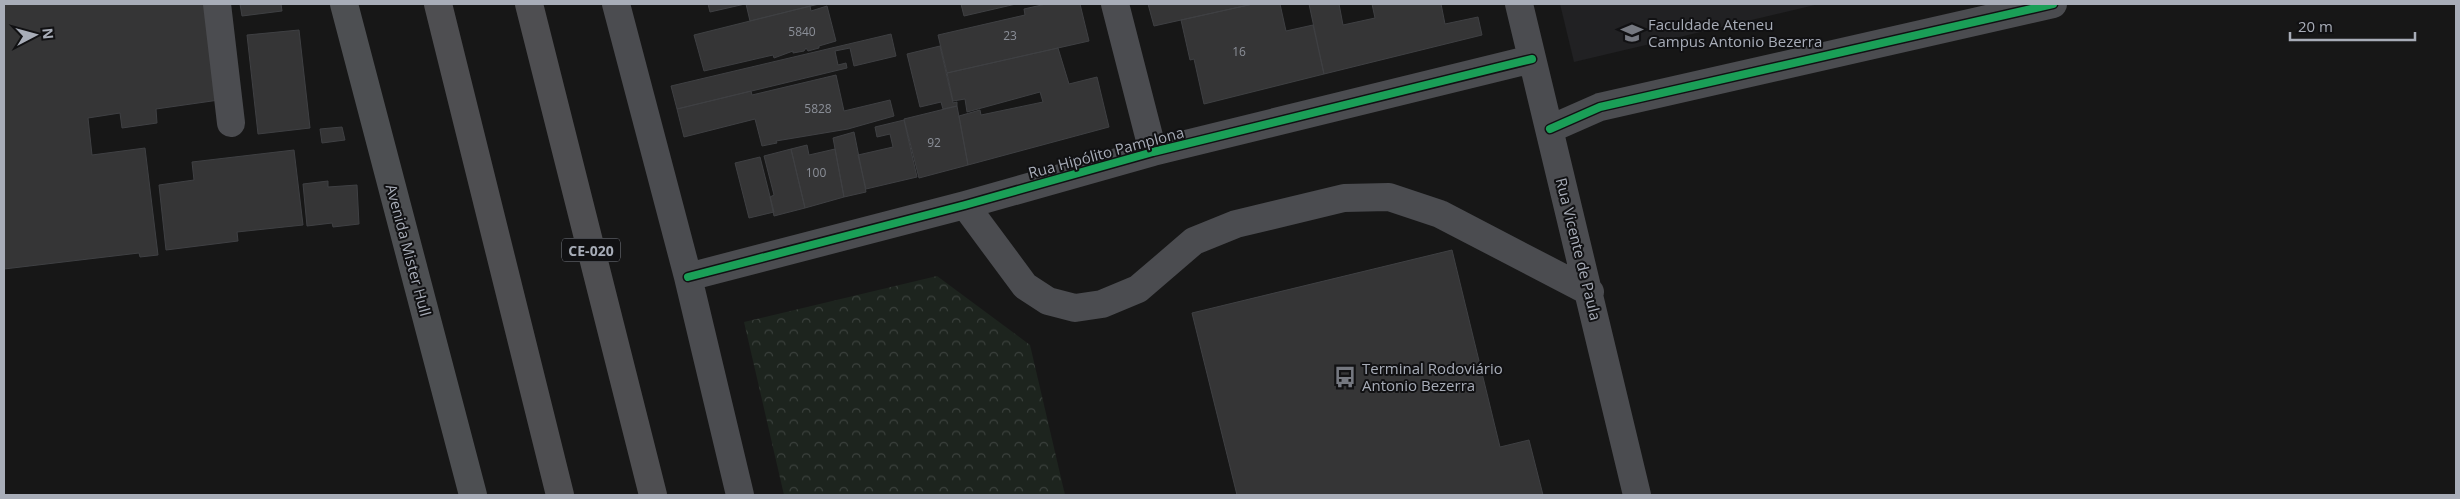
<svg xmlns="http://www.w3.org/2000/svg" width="2460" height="499" viewBox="0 0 2460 499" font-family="'Open Sans',sans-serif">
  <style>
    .built { fill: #212123 }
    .forest { fill: url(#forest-crowns) }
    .building { fill: #353536; stroke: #3f4043 }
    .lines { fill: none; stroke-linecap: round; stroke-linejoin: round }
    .minor { stroke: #4b4c50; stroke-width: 28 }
    .major { stroke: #4d4f52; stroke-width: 28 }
    .highway { stroke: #4e4e51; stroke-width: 28 }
    .cycleway-casing { stroke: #111113; stroke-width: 11 }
    .cycleway { stroke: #1a9f57; stroke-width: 8 }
    .labels { text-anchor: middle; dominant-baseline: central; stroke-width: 4; stroke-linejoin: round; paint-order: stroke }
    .number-label { font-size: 12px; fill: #8b8f98 }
    .shield { fill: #111113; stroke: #7b7e86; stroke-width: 1 }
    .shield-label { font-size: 14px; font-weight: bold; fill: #a8adb8 }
    .poi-label { font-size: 15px; fill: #a8adb8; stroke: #111113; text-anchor: start }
    .street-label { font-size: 15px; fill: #a8adb8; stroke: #111113 }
  </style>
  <defs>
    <pattern id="forest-crowns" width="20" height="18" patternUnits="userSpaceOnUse" patternTransform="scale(1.25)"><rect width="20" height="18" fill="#1d241e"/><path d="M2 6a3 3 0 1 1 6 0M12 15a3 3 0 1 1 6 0" fill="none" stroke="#3b413d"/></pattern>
  </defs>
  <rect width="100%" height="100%" fill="#171717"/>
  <!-- built -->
  <path class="built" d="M1560,4H1819L1574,62Z"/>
  <!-- forest -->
  <path class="forest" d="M937,276L1030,345L1065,495H784L744,322Z"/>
  <!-- building -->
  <path class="building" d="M4,4H207L219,100L156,109L157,123L122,128L120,113L88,118L92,155L145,148L158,255L140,257L139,253L4,269Z
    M240,4H281L282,11L242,16Z
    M708,4H745L710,12Z
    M746,4H819L750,21Z
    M961,4H1016L964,16Z
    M1046,4H1080L1089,41L947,73L938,35L1025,15L1024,9Z
    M1148,4H1253L1154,26Z
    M1253,4H1280L1286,31L1313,25L1324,74L1204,104L1194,59L1190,60L1181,20Z
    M1309,4H1339L1343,25L1375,18L1372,4H1441L1445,24L1478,17L1482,35L1324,74Z
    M810,6L811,11L827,6L836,41L819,46V48L808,51L806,48L804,51L793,53V51L774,58L773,55L704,71L694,35Z
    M299,30L310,128L258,134L247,35Z
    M891,34L896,56L854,66L850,48L835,51L838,65L846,63L847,68L677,109L671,86Z
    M940,46L953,103L957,102V106L943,109L941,102L920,107L907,54Z
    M1058,48L1069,84L1097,77L1109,127L968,165L959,116L980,110L981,115L1043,102L1040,92L967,112L965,99L953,101L947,73Z
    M836,75L844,111L890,100L894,116L848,129L776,141L777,143L762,146L755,119L684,137L677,109L751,91L752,95Z
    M957,106L968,165L919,178L904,119Z
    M904,120L917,177L866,189L858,155L893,147L890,134L877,137L875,127Z
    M342,127L345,140L322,143L320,129Z
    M854,132L866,192L844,197L833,138Z
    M807,145L809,155L835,149L844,197L805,208L791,149Z
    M791,149L805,208L774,216L770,197L774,195L764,156Z
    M294,150L303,225L237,232L238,241L166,250L159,185L194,180L192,162Z
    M760,157L774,212L749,218L735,163Z
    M328,181V187L357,185L359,224L333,227L332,223L307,226L303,184Z
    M1452,250L1500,447L1529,440L1543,495H1237L1192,313Z"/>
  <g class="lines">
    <!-- minor -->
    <path class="minor" d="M217,4L231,123
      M616,4L688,277L740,495
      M1115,4L1153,152
      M1519,4L1637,495
      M1550,129L1600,107L2053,4
      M965,205L1025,286L1048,301L1075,308L1102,304L1138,289L1194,241L1236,224L1344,198L1389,197L1440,214L1590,292
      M688,277L965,205L1153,152L1532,59"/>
    <!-- major -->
    <path class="major" d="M344,4L473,495"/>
    <!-- highway -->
    <path class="highway" d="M438,4L560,495
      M529,4L653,495"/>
    <!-- cycleway casing -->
    <g class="cycleway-casing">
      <path id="cycleway" d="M1550,129L1600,107L2053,4
        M688,277L965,205L1153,152L1532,59"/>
    </g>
    <!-- cycleway -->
    <use href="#cycleway" class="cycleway"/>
  </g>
  <!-- icons -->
  <defs>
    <g id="university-bare" transform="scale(1.725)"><path d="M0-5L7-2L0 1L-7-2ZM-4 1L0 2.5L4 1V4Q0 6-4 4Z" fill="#757880" stroke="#111113" stroke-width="2.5" paint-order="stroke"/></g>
    <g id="bus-bare" transform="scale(1.725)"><path d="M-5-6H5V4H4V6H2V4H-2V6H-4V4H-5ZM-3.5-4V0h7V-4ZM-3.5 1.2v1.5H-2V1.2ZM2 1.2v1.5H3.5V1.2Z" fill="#757880" stroke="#111113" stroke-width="2.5" paint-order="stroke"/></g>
  </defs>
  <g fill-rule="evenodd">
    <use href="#university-bare" x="1632" y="33"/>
    <use href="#bus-bare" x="1345" y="377"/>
  </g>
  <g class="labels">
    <!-- number labels -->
    <g class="number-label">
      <text x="802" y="31">5840</text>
      <text x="1010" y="35">23</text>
      <text x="1239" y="51">16</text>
      <text x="818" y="108">5828</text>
      <text x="934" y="142">92</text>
      <text x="816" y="172">100</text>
    </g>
    <!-- shield labels -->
    <rect class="shield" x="562" y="238.5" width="58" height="23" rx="4"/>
    <g class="shield-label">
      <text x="591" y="250">CE-020</text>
    </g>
    <!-- poi labels -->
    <g class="poi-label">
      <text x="1648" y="24">Faculdade Ateneu<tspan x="1648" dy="17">Campus Antonio Bezerra</tspan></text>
      <text x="1362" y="368">Terminal Rodoviário<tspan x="1362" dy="17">Antonio Bezerra</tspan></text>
    </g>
    <!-- street labels -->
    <g class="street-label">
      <text transform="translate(1106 152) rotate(-15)">Rua Hipólito Pamplona</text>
      <text transform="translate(1579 249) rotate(76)">Rua Vicente de Paula</text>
      <text transform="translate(409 250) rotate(75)">Avenida Mister Hull</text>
    </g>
  </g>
  <!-- border -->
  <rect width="2460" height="499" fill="none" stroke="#a8adb8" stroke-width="10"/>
  <!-- north arrow -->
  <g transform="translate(35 35) rotate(84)" stroke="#111113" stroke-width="4" paint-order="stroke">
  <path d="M0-4L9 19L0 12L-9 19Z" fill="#a8adb8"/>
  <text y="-8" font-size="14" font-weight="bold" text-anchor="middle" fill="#a8adb8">N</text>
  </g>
  <!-- scale -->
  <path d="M2290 32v8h125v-8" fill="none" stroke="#a8adb8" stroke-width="2.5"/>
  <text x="2298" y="32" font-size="15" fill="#a8adb8" stroke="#111113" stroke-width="4" paint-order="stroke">20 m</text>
</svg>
